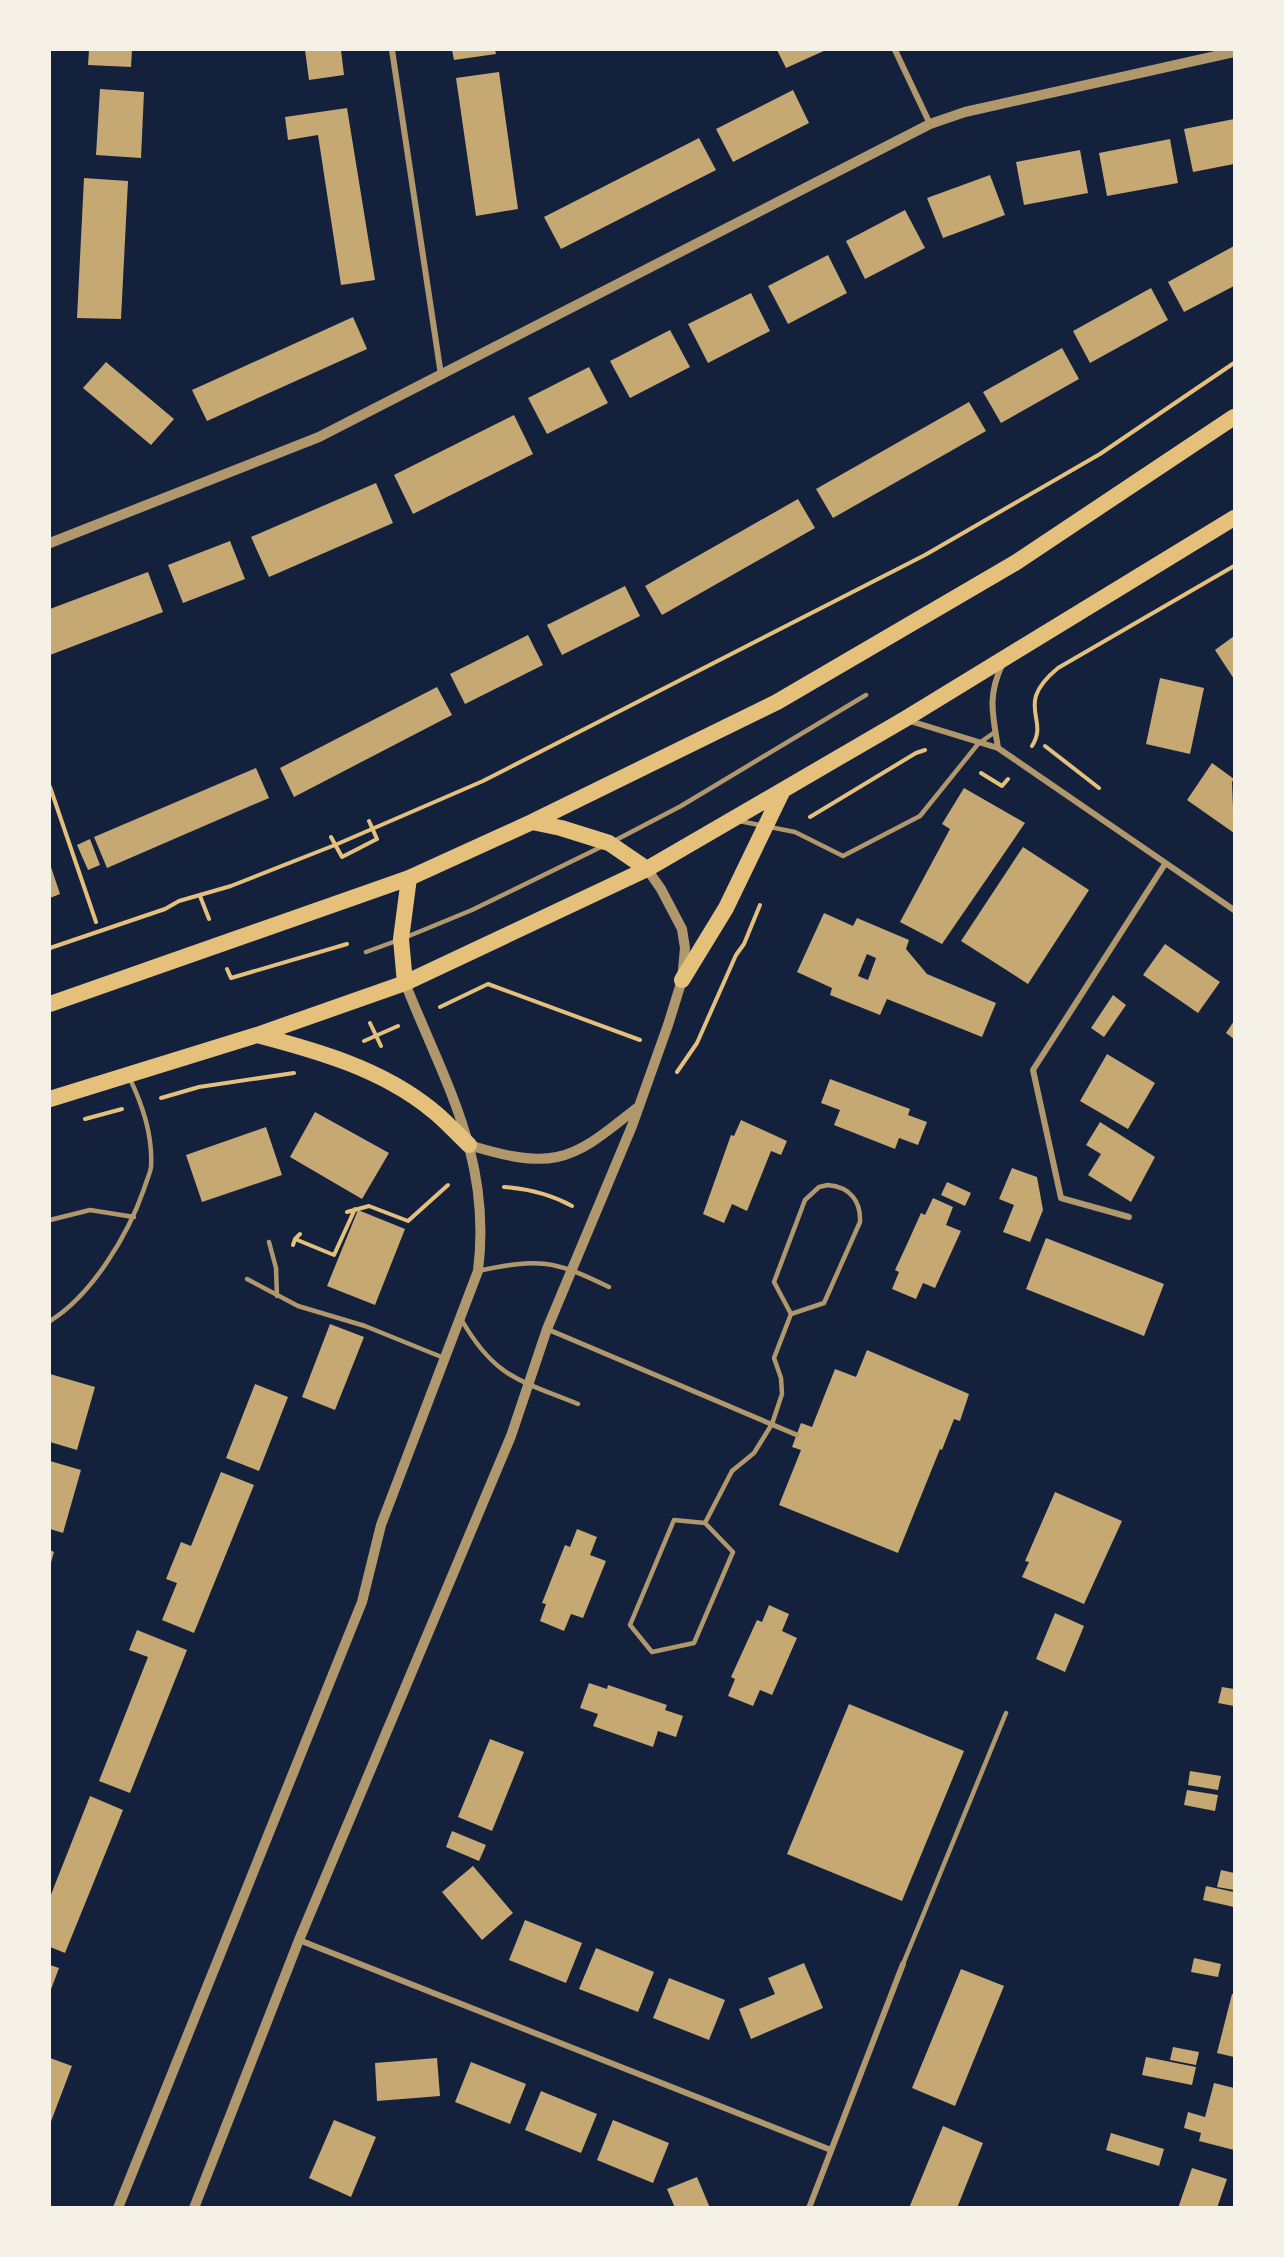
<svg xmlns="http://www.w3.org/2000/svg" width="1284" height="2257" viewBox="0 0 1284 2257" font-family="'Zilla Slab',serif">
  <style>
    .building { fill: #c6a872; fill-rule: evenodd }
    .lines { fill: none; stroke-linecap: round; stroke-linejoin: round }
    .path { stroke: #e5c07b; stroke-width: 4 }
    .service { stroke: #b1986c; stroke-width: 4.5 }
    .pedestrian { stroke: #b1986c; stroke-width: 5 }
    .minor { stroke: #b1986c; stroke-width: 6 }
    .tertiary { stroke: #b1986c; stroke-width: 10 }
    .trunk { stroke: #e5c07b; stroke-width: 16 }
  </style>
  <rect width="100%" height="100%" fill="#14213d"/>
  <!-- building -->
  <path class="building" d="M89,50H132L131,67L88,65Z
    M305,50H341L344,75L309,80Z
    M452,50H495L496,54L454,60Z
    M777,50H826L786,68Z
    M499,72L518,209L476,216L456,78Z
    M100,89L144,92L141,158L96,155Z
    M793,90L809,123L733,162L716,129Z
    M347,108L375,280L341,285L318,135L288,140L285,117Z
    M1234,119V164L1193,172L1184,129Z
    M699,138L716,170L561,249L544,217Z
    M1170,139L1178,183L1107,196L1099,153Z
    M1080,150L1088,193L1024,205L1016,162Z
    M990,175L1005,215L943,238L927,198Z
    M84,178L128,181L121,319L77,318Z
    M905,210L925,248L865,279L846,241Z
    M1234,246V286L1184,312L1168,282Z
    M828,255L847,293L788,324L768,286Z
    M1151,288L1168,320L1090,363L1073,331Z
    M751,293L770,331L708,363L688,324Z
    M353,317L367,349L207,421L192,390Z
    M670,330L690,367L630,398L610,361Z
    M1062,348L1079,379L1001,423L983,392Z
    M106,362L174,419L151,445L83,388Z
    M589,367L608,403L547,434L528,398Z
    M969,402L986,431L833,518L816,489Z
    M514,415L533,454L413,514L394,475Z
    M376,483L393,523L269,577L251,537Z
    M798,499L815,528L662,615L645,586Z
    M230,541L245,579L183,603L168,565Z
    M148,572L163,612L50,655V609Z
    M625,586L640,616L562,655L547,625Z
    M528,635L543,665L465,704L450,674Z
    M1234,636V679L1215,650Z
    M1160,678L1204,688L1190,754L1146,744Z
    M437,687L452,715L294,797L280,768Z
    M1212,763L1234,779L1232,782L1234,833L1187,800Z
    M256,768L269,798L107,868L94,837Z
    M964,788L1025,823L942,944L900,922L950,829L942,824Z
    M90,839L100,865L88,870L77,845Z
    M1023,847L1089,890L1028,984L961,941Z
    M50,864L60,894L50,898Z
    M824,913L853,926L857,918L909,940L906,949L927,974L996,1003L982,1037L887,999L880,1015L830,995L832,988L797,972ZM867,954L876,958L868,980L858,976Z
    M1165,944L1220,982L1198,1013L1143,975Z
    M1113,995L1126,1005L1104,1037L1091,1028Z
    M1234,1021V1039L1226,1033Z
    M1107,1054L1155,1083L1128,1129L1080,1101Z
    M830,1079L910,1109L908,1115L927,1122L918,1145L899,1138L895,1149L834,1125L840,1110L821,1103Z
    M315,1112L389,1153L362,1199L290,1157Z
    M741,1120L787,1141L781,1155L771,1151L747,1211L732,1204L724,1223L703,1214L731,1135L734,1136Z
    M1100,1122L1155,1157L1131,1202L1088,1175L1101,1154L1086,1145Z
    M266,1127L282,1175L202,1202L186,1155Z
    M1012,1168L1037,1177L1043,1210L1030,1242L1003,1232L1014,1205L999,1199Z
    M947,1182L971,1193L965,1206L941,1195Z
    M933,1198L953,1207L946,1225L961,1231L935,1288L923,1283L916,1299L892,1289L899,1272L895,1270L908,1242L921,1213L925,1215Z
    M358,1210L405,1229L375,1305L327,1286Z
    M1046,1238L1164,1284L1144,1336L1026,1289Z
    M330,1324L364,1337L335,1410L302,1397Z
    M867,1350L969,1394L960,1421L954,1419L942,1450L940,1449L898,1553L779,1505L801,1450L792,1447L801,1423L812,1427L835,1369L856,1377Z
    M50,1374L95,1387L77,1450L50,1442Z
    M255,1384L288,1397L259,1471L226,1458Z
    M50,1461L81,1470L63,1533L50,1529Z
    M221,1472L254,1485L194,1633L162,1620L177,1583L166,1579L181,1542L191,1546Z
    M1055,1492L1122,1521L1084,1604L1022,1577L1029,1562L1025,1561Z
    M577,1529L597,1537L590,1555L606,1561L583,1618L571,1614L564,1631L540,1621L546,1604L542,1603L565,1545L570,1547Z
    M50,1550L54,1552L50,1566Z
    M769,1605L789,1614L782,1631L797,1638L772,1695L760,1690L753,1706L728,1696L735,1679L731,1677L757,1620L762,1622Z
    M1055,1613L1084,1626L1065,1672L1036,1659Z
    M137,1630L187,1650L130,1793L99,1781L148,1657L129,1650Z
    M589,1683L607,1689L608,1685L667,1705L665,1710L683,1716L676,1737L658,1731L653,1747L593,1726L598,1714L580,1708Z
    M1222,1687L1234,1689V1706L1218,1703Z
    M849,1704L964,1751L902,1901L787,1854Z
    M490,1739L524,1752L492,1831L458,1817Z
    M1190,1771L1221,1776L1218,1790L1188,1785Z
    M1187,1790L1218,1795L1215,1811L1184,1805Z
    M90,1796L123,1810L65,1953L50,1947V1897Z
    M452,1831L486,1845L479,1861L446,1847Z
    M473,1866L513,1913L482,1940L442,1892Z
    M1221,1870L1234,1873V1890L1217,1887Z
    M1206,1886L1234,1892V1907L1203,1900Z
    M525,1920L582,1943L566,1983L509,1960Z
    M596,1948L654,1972L638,2012L579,1989Z
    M1194,1958L1221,1964L1218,1977L1191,1972Z
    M804,1963L823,2008L751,2039L739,2009L775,1994L768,1978Z
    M50,1965L59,1968L50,1992Z
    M961,1969L1004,1986L955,2106L912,2088Z
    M669,1978L725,2000L709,2040L653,2018Z
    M1232,1994H1234V2057L1217,2053Z
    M1173,2047L1199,2052L1196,2065L1170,2060Z
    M1146,2057L1196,2067L1192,2085L1142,2075Z
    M50,2058L72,2066L50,2124Z
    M437,2058L440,2096L377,2101L375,2063Z
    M471,2062L526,2084L510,2124L455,2102Z
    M1214,2083L1234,2088V2150L1199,2141L1201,2133L1184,2128L1188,2112L1205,2117Z
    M541,2091L597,2114L581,2153L525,2130Z
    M334,2120L376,2137L351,2197L309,2178Z
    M613,2120L669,2143L653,2183L597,2160Z
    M943,2126L983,2143L957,2208H909Z
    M1111,2133L1164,2149L1159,2166L1106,2150Z
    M1192,2168L1227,2179L1217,2208H1178Z
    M697,2177L710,2208H675L667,2189Z"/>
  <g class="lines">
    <!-- path -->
    <path class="path" d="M1032,746C1050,718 1013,705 1058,668L1234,566
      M1045,746L1099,788
      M981,773L1002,786L1008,779
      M50,787L96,922
      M810,817L916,753L925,750
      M331,837L342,857L377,839L369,821
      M200,896L209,919
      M50,948L165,909L179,901L231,886L335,845L483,781L925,555L1100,454L1234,363
      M227,969L231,978L347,944
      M440,1007L488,984L640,1040
      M370,1023L381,1046
      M364,1041L398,1026
      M677,1072L697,1043L736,955L744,944L760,905
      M161,1098L199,1087L294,1073
      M85,1119L122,1109
      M504,1187C529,1189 550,1194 572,1206
      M347,1212L369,1206L408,1221L448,1185
      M295,1239L300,1234
      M293,1245L295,1239L334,1255L355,1209"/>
    <!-- service -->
    <path class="service" d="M739,821L795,832L843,856L920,816L978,744L995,732
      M614,841L681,806L866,695
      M404,938L472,910L603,846
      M366,952L396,941
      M828,1185C850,1187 861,1201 860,1222L824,1303L791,1314L774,1282L805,1200L819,1187Z
      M50,1220L90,1210L134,1217
      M269,1242L276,1268L277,1296
      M478,1271C539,1258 554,1260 609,1287
      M247,1279L298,1306L365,1326L444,1358
      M461,1319C495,1378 519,1380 578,1404
      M50,1321C92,1295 128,1235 144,1189C146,1182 150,1174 151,1167C153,1136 143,1106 130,1079
      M674,1520L705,1523L733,1552L694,1643L652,1652L630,1625Z
      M705,1523L732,1471L754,1453L772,1424L782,1394L781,1378L774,1358L791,1314
      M903,1964L1006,1713"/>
    <!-- pedestrian -->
    <path class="pedestrian" d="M547,1329L797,1435"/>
    <!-- minor -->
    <path class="minor" d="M392,50L441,375
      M895,50L930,124
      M910,721L998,748C993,715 987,697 1002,665
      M998,748L1234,910
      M1129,1217L1061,1198L1033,1070L1165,864
      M299,1940L831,2150
      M809,2208L903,1964"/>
    <!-- tertiary -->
    <path class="tertiary" d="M50,543L319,437L930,124L965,112L1234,52
      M469,1145C495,1153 530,1163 557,1157C587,1151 613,1126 637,1108
      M118,2208L362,1602L381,1525L478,1271C492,1159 445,1083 405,983
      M194,2208L299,1940L511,1436L547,1329L632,1126L668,1025L682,980L685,948L682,929L661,889L647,869"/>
    <!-- trunk -->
    <path class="trunk" d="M532,822L561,828L609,843L647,869
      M682,980L726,908L783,790
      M405,983L401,939L409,878
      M50,1004L409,878L532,822L777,702L1015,563L1234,417
      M257,1035C318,1051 382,1069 432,1110C445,1120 457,1134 469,1145
      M50,1099L257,1035L405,983L647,869L905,719L1234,518"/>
  </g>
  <!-- border -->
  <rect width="1284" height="2257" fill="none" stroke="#f6f1e7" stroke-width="102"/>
</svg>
